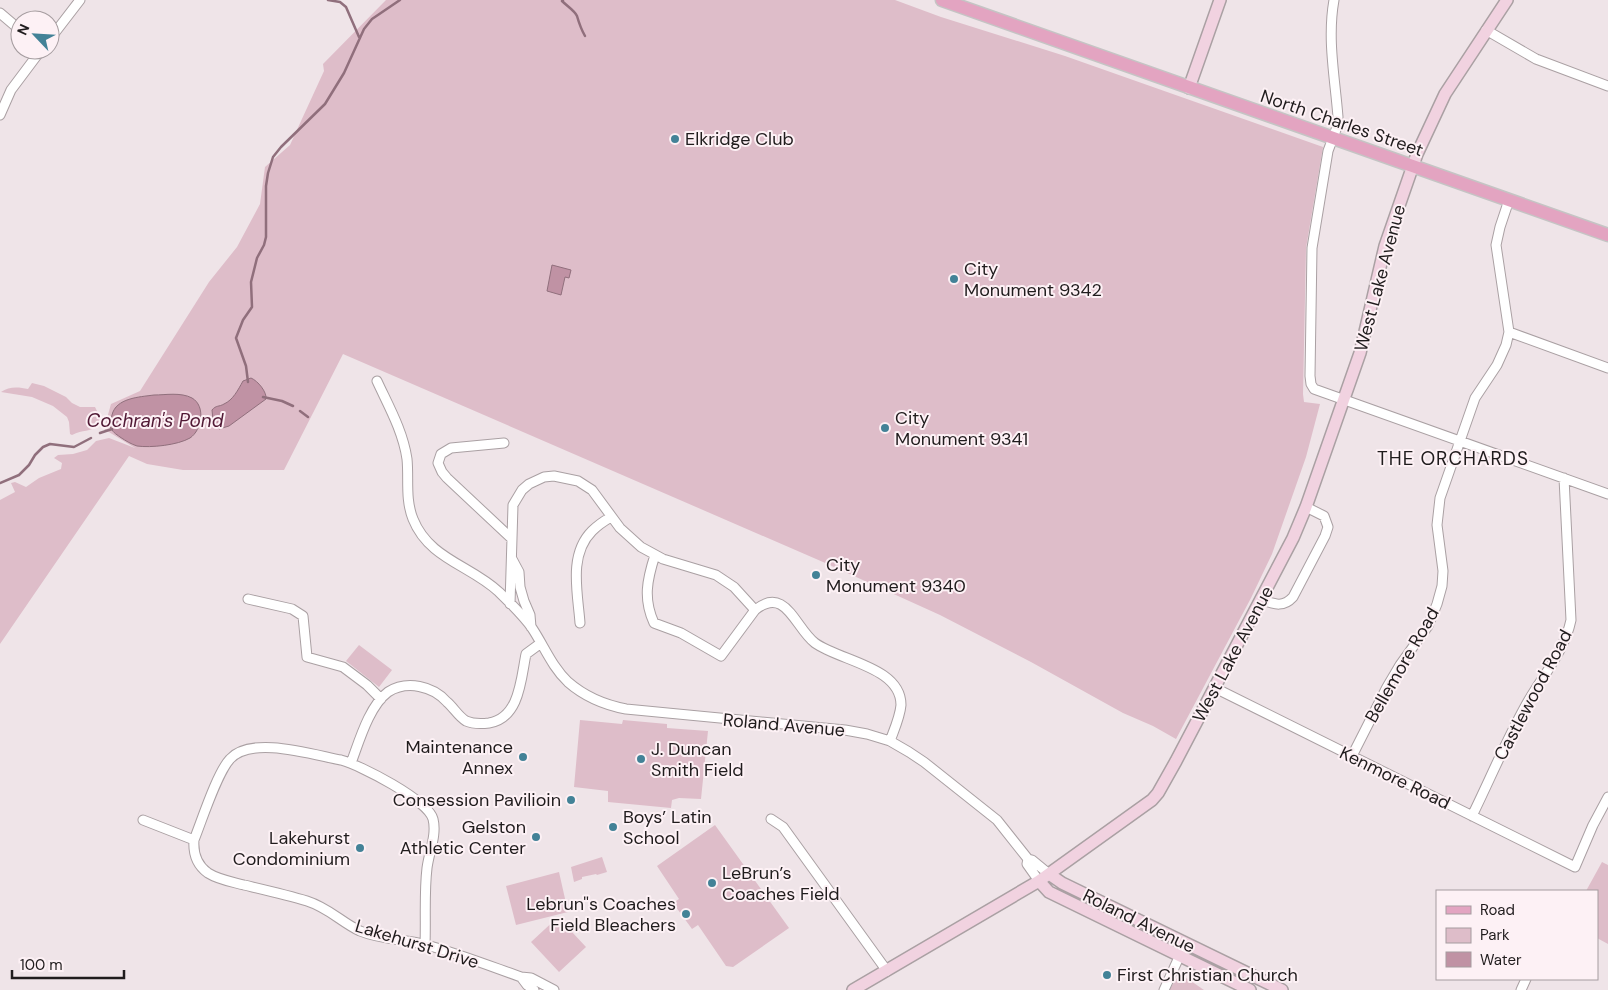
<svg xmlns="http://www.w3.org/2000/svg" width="1608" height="990" viewBox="0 0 1608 990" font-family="'DM Sans',sans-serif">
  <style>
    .green { fill: #debdc9 }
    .water { fill: #c092a4; stroke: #906f7c }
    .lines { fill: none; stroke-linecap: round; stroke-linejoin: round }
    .stream { stroke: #906f7c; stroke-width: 2.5 }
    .street-casing { stroke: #aaa0a3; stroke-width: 11 }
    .secondary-casing { stroke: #aaa0a3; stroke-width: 14 }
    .primary-casing { stroke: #c5c4c4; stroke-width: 15 }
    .street { stroke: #fff; stroke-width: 9 }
    .secondary { stroke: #f1d2e0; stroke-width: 11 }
    .primary { stroke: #e3a4c1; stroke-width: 12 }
    .poi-dot { fill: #438297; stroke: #fdf1f5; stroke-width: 2 }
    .labels { text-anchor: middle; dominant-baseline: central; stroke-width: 4; stroke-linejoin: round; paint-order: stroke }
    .street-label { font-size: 18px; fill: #201c1d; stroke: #fdf1f5 }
    .poi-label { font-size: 18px; fill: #201c1d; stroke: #fdf1f5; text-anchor: start }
    .water-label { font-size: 19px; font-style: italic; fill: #511935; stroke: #fdf1f5 }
    .neighbourhood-label { font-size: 19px; letter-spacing: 1px; fill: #201c1d; stroke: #fdf1f5 }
  </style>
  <rect width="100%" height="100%" fill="#efe4e8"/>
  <!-- green -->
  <path class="green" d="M386,0H895L941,17L1065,56L1323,147L1306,248L1303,394L1304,402L1320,404L1306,457L1272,554L1251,598L1176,739L1153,726L1123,713L1031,662L940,615L823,562L343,354L284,470H183L147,464L129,456L0,644V500L15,492L11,483L15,482L26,487L39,478L61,469L62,463L54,458L58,455L73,454L87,450L96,441L109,438L135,448L104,429L111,404L140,391L209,282L237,247L260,204L265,167L290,145L324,71L323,64Z
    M32,383L44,386L66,397L72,403L80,407H95L100,417L98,425C90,433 83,429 72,435L70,434L69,422L67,417L53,406L32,397L1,392C9,386 19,387 28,389Z
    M359,645L392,670L379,687L346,661Z
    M580,720L622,724L623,720L667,724V728L708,731L701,799L679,798L672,800L671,808L608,802V791L574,787Z
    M715,825L789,928L733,967L726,966L698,925L692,929L673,903L679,899L657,866Z
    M602,857L607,872L597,875L596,874L582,877V879L574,882L571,867Z
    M1602,862L1608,865V944L1597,938V891H1586Z
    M559,872L568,912L516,925L506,886Z
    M558,917L586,947L559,972L531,942Z
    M1179,975L1188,979L1204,990H1169Z"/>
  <!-- water -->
  <path class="water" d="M552,265L571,270L569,278L565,277L561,295L547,291Z
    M251,378C258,381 267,392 266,399L229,426L219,429L213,420L212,410C216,405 219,407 224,404C233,400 238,390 243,381Z
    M154,395C165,395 181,392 192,398C206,406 202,430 190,438C178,445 151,448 137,446C131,444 126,441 120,437C116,434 112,432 110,426C109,423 111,419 112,415C116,398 139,397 154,395Z"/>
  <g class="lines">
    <!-- stream -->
    <path class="stream" d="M328,0L340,2L346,7L359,37
      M563,0L562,1C567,6 575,11 577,16C579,23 581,29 585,36
      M248,382L246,366L236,338L243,320L252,307L251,282L257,258L264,245L266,237V186L268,173L273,157L281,147L325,104L344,73L364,29L372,19L400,0
      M263,397L282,401L293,406
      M300,411L308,417
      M100,433L112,429
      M0,483L19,475L29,465L35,455L43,447L50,444L74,447L91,438"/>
    <!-- street casing -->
    <g class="street-casing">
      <path id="street" d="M1334,0C1327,39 1335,78 1338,117L1337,127L1328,151L1312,248L1310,376L1311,384L1314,389L1608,494
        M0,13L20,30
        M1486,30L1536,59L1608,86
        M50,39L80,0
        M0,115L11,90L41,50
        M1509,332L1608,368
        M377,381C388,405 403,431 407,459C409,479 405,499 413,519C429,559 470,565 499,592C510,603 523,615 532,628C544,646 552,667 568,682C584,696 605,705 626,709L845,730L867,734L890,741L909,752L924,762L997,820L1028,859L1027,864L1039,881
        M504,443L451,448L441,454L438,463L442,472L447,478L511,538
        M655,555C647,580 643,599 654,623L681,633L721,656L755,610C786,585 795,628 815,643C840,661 901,667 901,705C900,717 894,730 890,741
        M512,559L519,572L520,587L524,601L530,615L531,627
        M248,599L292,609L303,616L307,657L343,667L367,685L381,699
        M1262,600C1274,604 1283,608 1293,597L1325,536L1328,527L1324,516L1306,507
        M510,604L513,505L522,490L529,484L544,477L554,476L578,481L592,490L620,528L641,547L663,559L716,575L734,587L755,610
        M580,623C578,594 568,555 592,531C597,526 604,521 611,517
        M1215,688L1575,867L1593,825L1608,797
        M1352,756L1387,687L1400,665L1428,626L1437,604L1442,586L1443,571L1437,525L1440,498L1475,398L1497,365L1506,345L1509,332L1496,245L1500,227L1509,200
        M351,763C359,742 369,706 388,692C407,680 433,686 447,702C454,708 458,716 466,721C473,724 481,724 489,723C520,718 521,678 526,654L541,643
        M1472,816C1490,779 1506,741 1526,705C1542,676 1564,653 1571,620L1564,478
        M771,819L783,827L887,971
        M143,820L194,840
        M1028,859L1032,860L1049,874
        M425,945C426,919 424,893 427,868C429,852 437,835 433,819C428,800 360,765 341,760C314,755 251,735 230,759C217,773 202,820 194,840C193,853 197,865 208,873C219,880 233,882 244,885C265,890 287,895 307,901C329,908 341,922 360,931C382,940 405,939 427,945C459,954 490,966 521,977L531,978L554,990
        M521,977L527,985L534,990
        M1164,990L1185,944
        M1521,990L1526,979"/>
    </g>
    <!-- secondary casing -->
    <g class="secondary-casing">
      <path id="secondary" d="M1189,88L1220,0
        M1049,874L1062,883L1282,990
        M1039,881L1049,892L1250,990
        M853,990L1039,881L1152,800L1158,793L1176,761L1293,538L1306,507L1360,353L1385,246L1417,154L1445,94L1507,0"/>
    </g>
    <!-- primary casing -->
    <g class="primary-casing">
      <path id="primary" d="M942,0L1608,235"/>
    </g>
    <!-- street -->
    <use href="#street" class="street"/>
    <!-- secondary -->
    <use href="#secondary" class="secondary"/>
    <!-- primary -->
    <use href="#primary" class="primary"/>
  </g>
  <!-- markers -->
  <g class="poi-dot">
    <circle cx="675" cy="139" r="5"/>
    <circle cx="954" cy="279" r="5"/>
    <circle cx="885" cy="428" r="5"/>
    <circle cx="816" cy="575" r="5"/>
    <circle cx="523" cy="757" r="5"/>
    <circle cx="641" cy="759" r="5"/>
    <circle cx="571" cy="800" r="5"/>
    <circle cx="613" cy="827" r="5"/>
    <circle cx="536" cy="837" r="5"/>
    <circle cx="360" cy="848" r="5"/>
    <circle cx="712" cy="883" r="5"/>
    <circle cx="686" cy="914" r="5"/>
    <circle cx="1107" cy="975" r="5"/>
  </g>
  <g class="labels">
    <!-- street labels -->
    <g class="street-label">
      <text transform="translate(1342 123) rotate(19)">North Charles Street</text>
      <text transform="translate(1380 278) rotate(-75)">West Lake Avenue</text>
      <text transform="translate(1233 654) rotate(-62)">West Lake Avenue</text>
      <text transform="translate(1402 665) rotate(-60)">Bellemore Road</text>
      <text transform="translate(1533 695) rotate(-62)">Castlewood Road</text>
      <text transform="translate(784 725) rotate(5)">Roland Avenue</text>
      <text transform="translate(1395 778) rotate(26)">Kenmore Road</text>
      <text transform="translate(1139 921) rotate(26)">Roland Avenue</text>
      <text transform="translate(417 944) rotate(17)">Lakehurst Drive</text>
    </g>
    <!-- poi labels -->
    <g class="poi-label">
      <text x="685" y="139">Elkridge Club</text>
      <text x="964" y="269">City<tspan x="964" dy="21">Monument 9342</tspan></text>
      <text x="895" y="418">City<tspan x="895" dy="21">Monument 9341</tspan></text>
      <text x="826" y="565">City<tspan x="826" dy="21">Monument 9340</tspan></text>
      <text x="513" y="747" text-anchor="end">Maintenance<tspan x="513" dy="21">Annex</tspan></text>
      <text x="651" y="749">J. Duncan<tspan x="651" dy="21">Smith Field</tspan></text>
      <text x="561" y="800" text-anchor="end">Consession Pavilioin</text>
      <text x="623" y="817">Boys’ Latin<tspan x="623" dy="21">School</tspan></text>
      <text x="526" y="827" text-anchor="end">Gelston<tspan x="526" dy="21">Athletic Center</tspan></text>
      <text x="350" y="838" text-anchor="end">Lakehurst<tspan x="350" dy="21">Condominium</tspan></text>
      <text x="722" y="873">LeBrun’s<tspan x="722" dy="21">Coaches Field</tspan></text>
      <text x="676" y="904" text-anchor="end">Lebrun''s Coaches<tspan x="676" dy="21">Field Bleachers</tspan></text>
      <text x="1117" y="975">First Christian Church</text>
    </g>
    <!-- water labels -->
    <g class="water-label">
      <text x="155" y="420">Cochran's Pond</text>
    </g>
    <!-- neighbourhood labels -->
    <g class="neighbourhood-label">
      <text x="1453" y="458">THE ORCHARDS</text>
    </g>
  </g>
  <!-- legend -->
  <rect x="1436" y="890" width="162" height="90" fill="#fdf1f5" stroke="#a59c9f"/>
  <rect x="1446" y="906" width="25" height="8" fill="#e3a4c1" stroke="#a59c9f"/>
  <text x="1480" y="915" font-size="15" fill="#201c1d">Road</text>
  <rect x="1446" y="928" width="25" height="15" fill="#debdc9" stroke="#a59c9f"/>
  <text x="1480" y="940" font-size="15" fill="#201c1d">Park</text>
  <rect x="1446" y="952" width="25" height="15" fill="#c092a4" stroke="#a59c9f"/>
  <text x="1480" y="965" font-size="15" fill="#201c1d">Water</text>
  <!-- north arrow -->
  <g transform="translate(35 35) rotate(295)"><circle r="24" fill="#fdf1f5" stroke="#a59c9f"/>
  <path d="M0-4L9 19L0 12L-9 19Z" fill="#438297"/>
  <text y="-8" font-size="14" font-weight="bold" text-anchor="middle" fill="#201c1d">N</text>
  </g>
  <!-- scale -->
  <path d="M12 970v8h112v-8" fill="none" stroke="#201c1d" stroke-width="2.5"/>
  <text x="20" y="970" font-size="15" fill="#201c1d" stroke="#fdf1f5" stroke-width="4" paint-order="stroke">100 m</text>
</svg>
